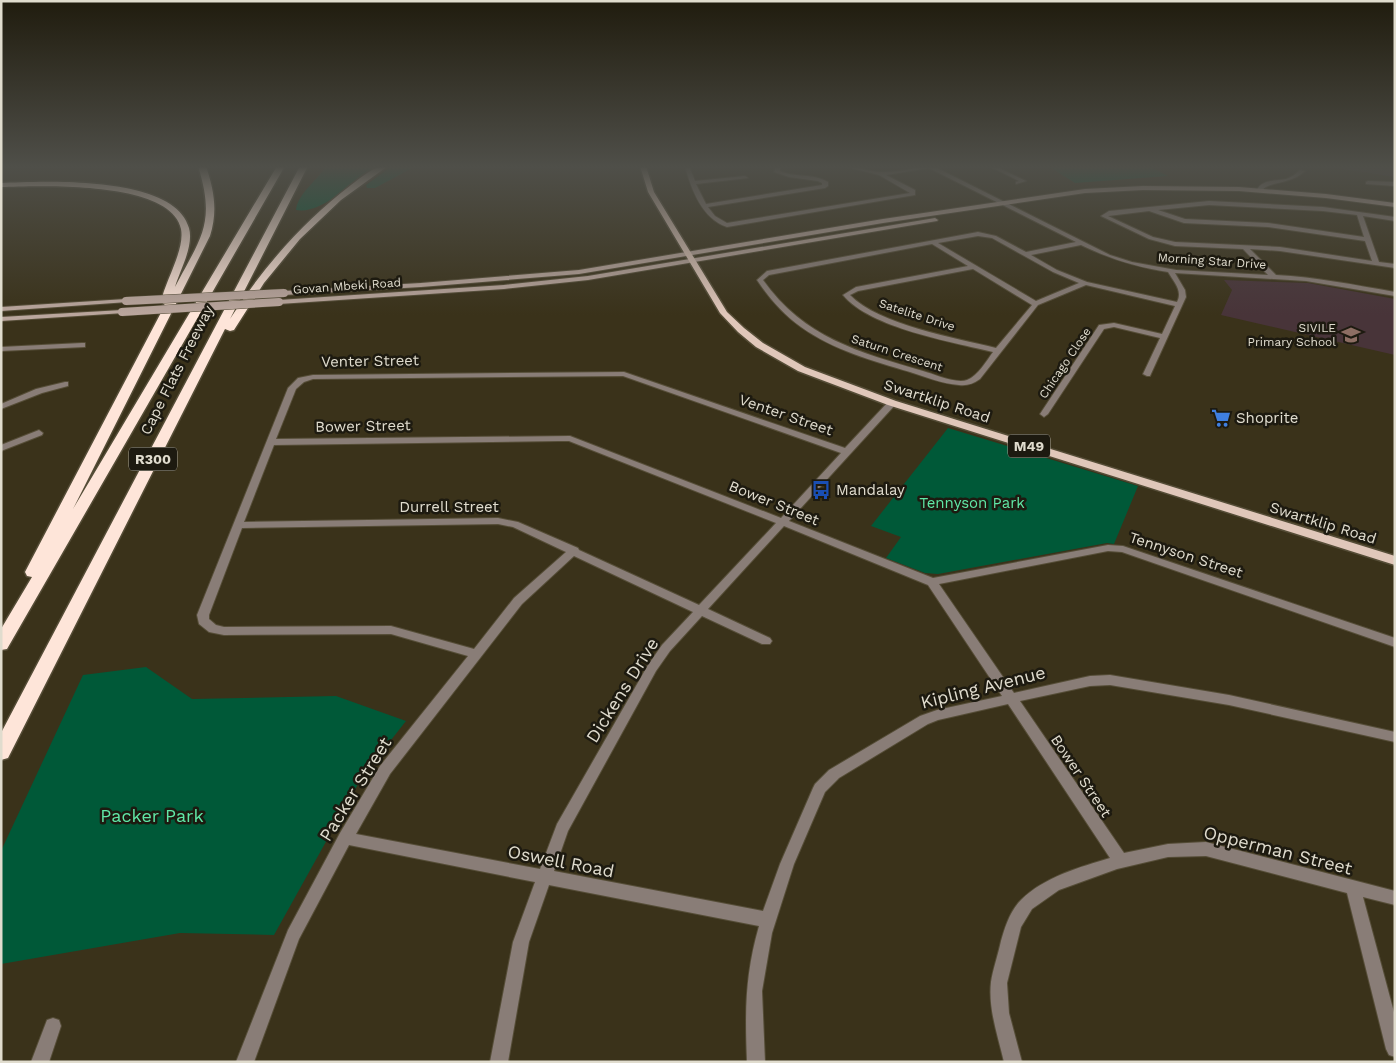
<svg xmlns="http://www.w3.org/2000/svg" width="1396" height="1063" viewBox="0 0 1396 1063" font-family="'Work Sans',sans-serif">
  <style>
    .education { fill: #483439 }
    .green { fill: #005938 }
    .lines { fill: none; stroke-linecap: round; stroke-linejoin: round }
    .minor-casing { stroke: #554d37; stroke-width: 2 }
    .secondary-casing { stroke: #554d37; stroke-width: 2 }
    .primary-casing { stroke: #554d37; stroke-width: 3 }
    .motorway-casing { stroke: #554d37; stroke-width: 3 }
    .minor { fill: #897d77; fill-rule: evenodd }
    .secondary { fill: #baa69d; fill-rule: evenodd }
    .primary { fill: #e0c7ba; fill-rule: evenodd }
    .motorway { fill: #fee5d9; fill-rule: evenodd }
    .secondary-bridge-casing { stroke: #554d37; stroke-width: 9; stroke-linecap: butt }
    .secondary-bridge { stroke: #baa69d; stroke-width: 8 }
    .labels { text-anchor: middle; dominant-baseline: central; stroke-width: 5; stroke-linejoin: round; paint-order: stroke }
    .far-street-label { font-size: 12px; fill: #e0dcce; stroke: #1d1a10 }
    .far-poi-label { font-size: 12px; fill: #e0dcce; stroke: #1d1a10; text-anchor: end }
    .shield { fill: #1d1a10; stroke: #a6a295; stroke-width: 1 }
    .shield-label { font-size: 14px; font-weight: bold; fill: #e0dcce }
    .street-label { font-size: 15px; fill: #e0dcce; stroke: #1d1a10 }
    .poi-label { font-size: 15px; fill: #e0dcce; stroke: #1d1a10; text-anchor: start }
    .park-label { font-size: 15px; fill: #60e8a7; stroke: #1d1a10 }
    .near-street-label { font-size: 18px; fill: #e0dcce; stroke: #1d1a10 }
    .near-park-label { font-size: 18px; fill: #60e8a7; stroke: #1d1a10 }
  </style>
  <rect width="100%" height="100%" fill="#3a321a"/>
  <!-- education -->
  <path class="education" d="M1323,166H1395V177Z
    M1224,280L1308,283L1395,299V355L1221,315L1232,290Z"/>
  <!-- green -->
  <path class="green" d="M326,166H377C355,180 322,215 296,210C298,193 318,180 326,166Z
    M392,166H416L375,188H367L366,185Z
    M1048,166H1149L1168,176L1075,183Z
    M948,428L1138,486L1114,544L1107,543L938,574L925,573L886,558L901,537L871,526Z
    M146,667L192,699L336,696L406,721L362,777L274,935L180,933L1,964V851L83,675Z"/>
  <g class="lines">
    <!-- minor casing -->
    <g class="minor-casing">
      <path id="minor" d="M685,166H689L695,181L745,176L748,178L696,184L706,204L822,185V183L818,181L789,177L774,172L776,166H780V171C795,178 813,173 828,182V186L825,188L708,207L715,216L727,223L910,193L879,175L843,166C856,166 868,172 881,172C900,173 918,166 936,166L935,167L1110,255L1132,262L1176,270L1268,275L1243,249L1175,246L1149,239L1101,216L1109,211L1209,201L1323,207L1395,217V221L1363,216L1379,262L1395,264V268L1280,251L1250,249L1276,275C1316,277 1355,285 1395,292V296L1306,281L1175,273L1185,290L1186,297L1150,376H1147L1143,374L1160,338L1114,327L1104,329L1048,414L1044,417L1040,414L1099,325L1114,323L1162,334L1175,306L1086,285L1038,305L980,379C973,384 967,386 959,385C942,384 926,377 910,372C873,361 833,350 801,327C783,314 769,298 757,280L767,271L978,232L996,236L1026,252L1076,242L929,168L886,175L915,190V195L727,227C702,219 691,189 685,166ZM1209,205L1323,211L1357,215L1364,237L1268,223L1185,219L1158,210ZM1149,211L1184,223L1268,227L1365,241L1372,261L1280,247L1175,242L1153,237L1108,216ZM978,236L992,238L1053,272L1079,283L1036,301L938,243ZM932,244L968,266L856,287L843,295C870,328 952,342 993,352C987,360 978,376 967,380C956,384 934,374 923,371C859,352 804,338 763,280L769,275ZM1081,245C1110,259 1136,267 1168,272C1174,282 1183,291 1177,302L1087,282L1057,270L1031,255ZM973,269L1032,305L996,348C956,338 879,325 850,295L858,291Z
        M989,166H995L1026,181L1016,184V182L1019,181Z
        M1300,170L1305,171C1291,185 1267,181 1262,191L1257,190C1262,179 1277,181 1286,179C1292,177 1296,174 1300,170Z
        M1368,181L1395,182V186L1366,184V182Z
        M82,343H85V347L1,351V347Z
        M624,372L845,448L889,401H895V405L789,521L933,578L1108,545L1123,546L1395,638V647L1122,552L1108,551L939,584L1014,693L1090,676L1110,675L1229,695L1395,732V742L1229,705L1110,685L1090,686L1020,701L1124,853L1168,844L1206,842L1395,891V905L1363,897L1395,1016V1057L1389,1055L1386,1049L1347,893L1206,856L1168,857L1117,869L1059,890L1032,909L1021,927L1007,983L1009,1013L1022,1062H1004C998,1036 988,1009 991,982C993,969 998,955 1001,941C1005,927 1010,911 1021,900C1044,877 1080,867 1110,858L1008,704L938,720L928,724L839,778L825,792L794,864L772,933L762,991L765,1062H747C745,1011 745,975 759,926L549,885L529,942L508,1062H490L513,942L535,882L349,845L299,939L254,1062H236L288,930L340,833L380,766L468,656L391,634L224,635L209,632L199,624L197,615L288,388L298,378L313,375ZM623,376L841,453L781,518L570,436L276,439L296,389L304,382L313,379ZM559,441H569L776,523L699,605L579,550L578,548L518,522L498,518L244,522L274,445ZM498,524L513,527L566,552L514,598L474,649L391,626L224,627L216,625L209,619V615L242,528ZM784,526L928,585L1002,696L937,710L920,716L829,770L815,784L813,788L780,864L763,911L554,871L568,831L656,671L670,651L702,616L762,644H770L772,641L770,638L708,609ZM574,556L693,612L662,645L648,665L557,824L540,869L356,834L390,774L522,604Z
        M65,382H68V386L42,393L1,409V404L36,389Z
        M39,430L43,433L42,435L1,451V445Z
        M53,1018L59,1020L61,1026L49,1062H31L47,1020Z"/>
    </g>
    <!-- secondary casing -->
    <g class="secondary-casing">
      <path id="secondary" d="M1143,186L1239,187L1326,194L1395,203V207L1326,198L1239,191L1143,190L1085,193L883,223L579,274L421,287L284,295L281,293L284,291L421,283L579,270L883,219L1085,189Z
        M935,218L938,220L937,221L588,280L504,289L279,304L276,302L279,300L504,285L588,276Z
        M126,299L129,301L128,302L1,311V307Z
        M122,310L125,312L124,313L1,321V317Z"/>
    </g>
    <!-- primary casing -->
    <g class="primary-casing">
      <path id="primary" d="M640,166H646L654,192L727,312L744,328L763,343L805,367L896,401L1395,556V565L888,405L798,371L756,347L738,332L720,313L648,192Z"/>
    </g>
    <!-- motorway casing -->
    <g class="motorway-casing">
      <path id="motorway" d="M198,166H206C214,190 218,211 210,236L73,509L277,166H285L7,649L1,650V629L32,577L27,576L25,572L165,305L161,302C165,281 185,250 181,229C171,180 39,186 1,187V183C44,181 175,175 189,228C194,246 180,270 175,287C201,237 216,224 198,166Z
        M300,166H308L230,319C263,267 303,222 351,185C362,177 374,165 388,166L341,200L300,239L264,283L234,330L230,331L225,329L8,758L1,760V733Z"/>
    </g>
    <!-- minor -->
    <use href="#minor" class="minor"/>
    <!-- secondary -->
    <use href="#secondary" class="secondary"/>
    <!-- primary -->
    <use href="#primary" class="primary"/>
    <!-- motorway -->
    <use href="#motorway" class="motorway"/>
    <!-- secondary-bridge casing -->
    <g class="secondary-bridge-casing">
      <path id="secondary-bridge" d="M126,301L284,293
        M122,312L279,302"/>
    </g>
    <!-- secondary-bridge -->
    <use href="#secondary-bridge" class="secondary-bridge"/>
  </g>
  <!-- sky -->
  <linearGradient id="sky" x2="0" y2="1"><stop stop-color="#201c0e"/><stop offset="0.53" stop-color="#4f4f49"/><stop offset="1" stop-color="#4f4f49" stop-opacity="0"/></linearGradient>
  <rect width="1396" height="315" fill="url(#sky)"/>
  <!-- icons -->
  <defs>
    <g id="school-bare" transform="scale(1.5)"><path d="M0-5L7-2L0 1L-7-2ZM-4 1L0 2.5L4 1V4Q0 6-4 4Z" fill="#8d6e63" stroke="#1d1a10" stroke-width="2.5" paint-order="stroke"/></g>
    <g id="supermarket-bare" transform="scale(1.5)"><path d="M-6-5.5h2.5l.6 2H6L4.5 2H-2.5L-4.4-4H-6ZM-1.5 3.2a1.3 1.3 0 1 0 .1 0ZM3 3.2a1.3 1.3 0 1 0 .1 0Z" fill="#3f7fe0" stroke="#1d1a10" stroke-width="2.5" paint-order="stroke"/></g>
    <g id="bus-bare" transform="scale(1.5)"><path d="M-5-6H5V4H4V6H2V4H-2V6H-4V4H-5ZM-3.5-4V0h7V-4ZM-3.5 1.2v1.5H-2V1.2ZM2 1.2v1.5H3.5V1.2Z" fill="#1a4fb4" stroke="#1d1a10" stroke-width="2.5" paint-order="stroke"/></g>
  </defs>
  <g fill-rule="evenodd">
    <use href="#school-bare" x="1351" y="335"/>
    <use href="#supermarket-bare" x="1221" y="418"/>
    <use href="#bus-bare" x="821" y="490"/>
  </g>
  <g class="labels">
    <!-- far-street labels -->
    <g class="far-street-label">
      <text transform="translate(1212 261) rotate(4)">Morning Star Drive</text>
      <text transform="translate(347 286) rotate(-4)">Govan Mbeki Road</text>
      <text transform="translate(917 315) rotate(18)">Satelite Drive</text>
      <text transform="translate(897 353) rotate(18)">Saturn Crescent</text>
      <text transform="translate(1065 363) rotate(-56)">Chicago Close</text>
    </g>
    <!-- far-poi labels -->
    <g class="far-poi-label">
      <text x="1336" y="328">SIVILE<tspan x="1336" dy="14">Primary School</tspan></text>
    </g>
    <!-- shield labels -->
    <g class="shield">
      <rect x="1008" y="434.5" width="42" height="23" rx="4"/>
      <rect x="129" y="447.5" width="48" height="23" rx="4"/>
    </g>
    <g class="shield-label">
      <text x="1029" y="446">M49</text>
      <text x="153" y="459">R300</text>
    </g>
    <!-- street labels -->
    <g class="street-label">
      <text transform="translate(370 361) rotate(-1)">Venter Street</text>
      <text transform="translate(177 370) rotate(-63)">Cape Flats Freeway</text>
      <text transform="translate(937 401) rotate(18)">Swartklip Road</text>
      <text transform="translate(786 415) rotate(19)">Venter Street</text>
      <text transform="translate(363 426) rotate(-1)">Bower Street</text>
      <text transform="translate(774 503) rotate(22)">Bower Street</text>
      <text x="449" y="507">Durrell Street</text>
      <text transform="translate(1323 523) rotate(17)">Swartklip Road</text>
      <text transform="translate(1186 555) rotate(18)">Tennyson Street</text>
      <text transform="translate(1081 776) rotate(56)">Bower Street</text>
    </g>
    <!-- poi labels -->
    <g class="poi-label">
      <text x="1236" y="418">Shoprite</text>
      <text x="836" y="490">Mandalay</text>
    </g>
    <!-- park labels -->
    <g class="park-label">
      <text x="972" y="503">Tennyson Park</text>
    </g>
    <!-- near-street labels -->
    <g class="near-street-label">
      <text transform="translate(983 687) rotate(-14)">Kipling Avenue</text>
      <text transform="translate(622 690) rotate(-58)">Dickens Drive</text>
      <text transform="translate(355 789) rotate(-58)">Packer Street</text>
      <text transform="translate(1278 850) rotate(14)">Opperman Street</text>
      <text transform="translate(561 861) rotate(11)">Oswell Road</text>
    </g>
    <!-- near-park labels -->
    <g class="near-park-label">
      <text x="152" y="815">Packer Park</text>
    </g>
  </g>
  <!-- border -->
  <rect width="1396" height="1063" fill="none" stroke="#e0dcce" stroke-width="5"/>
</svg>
